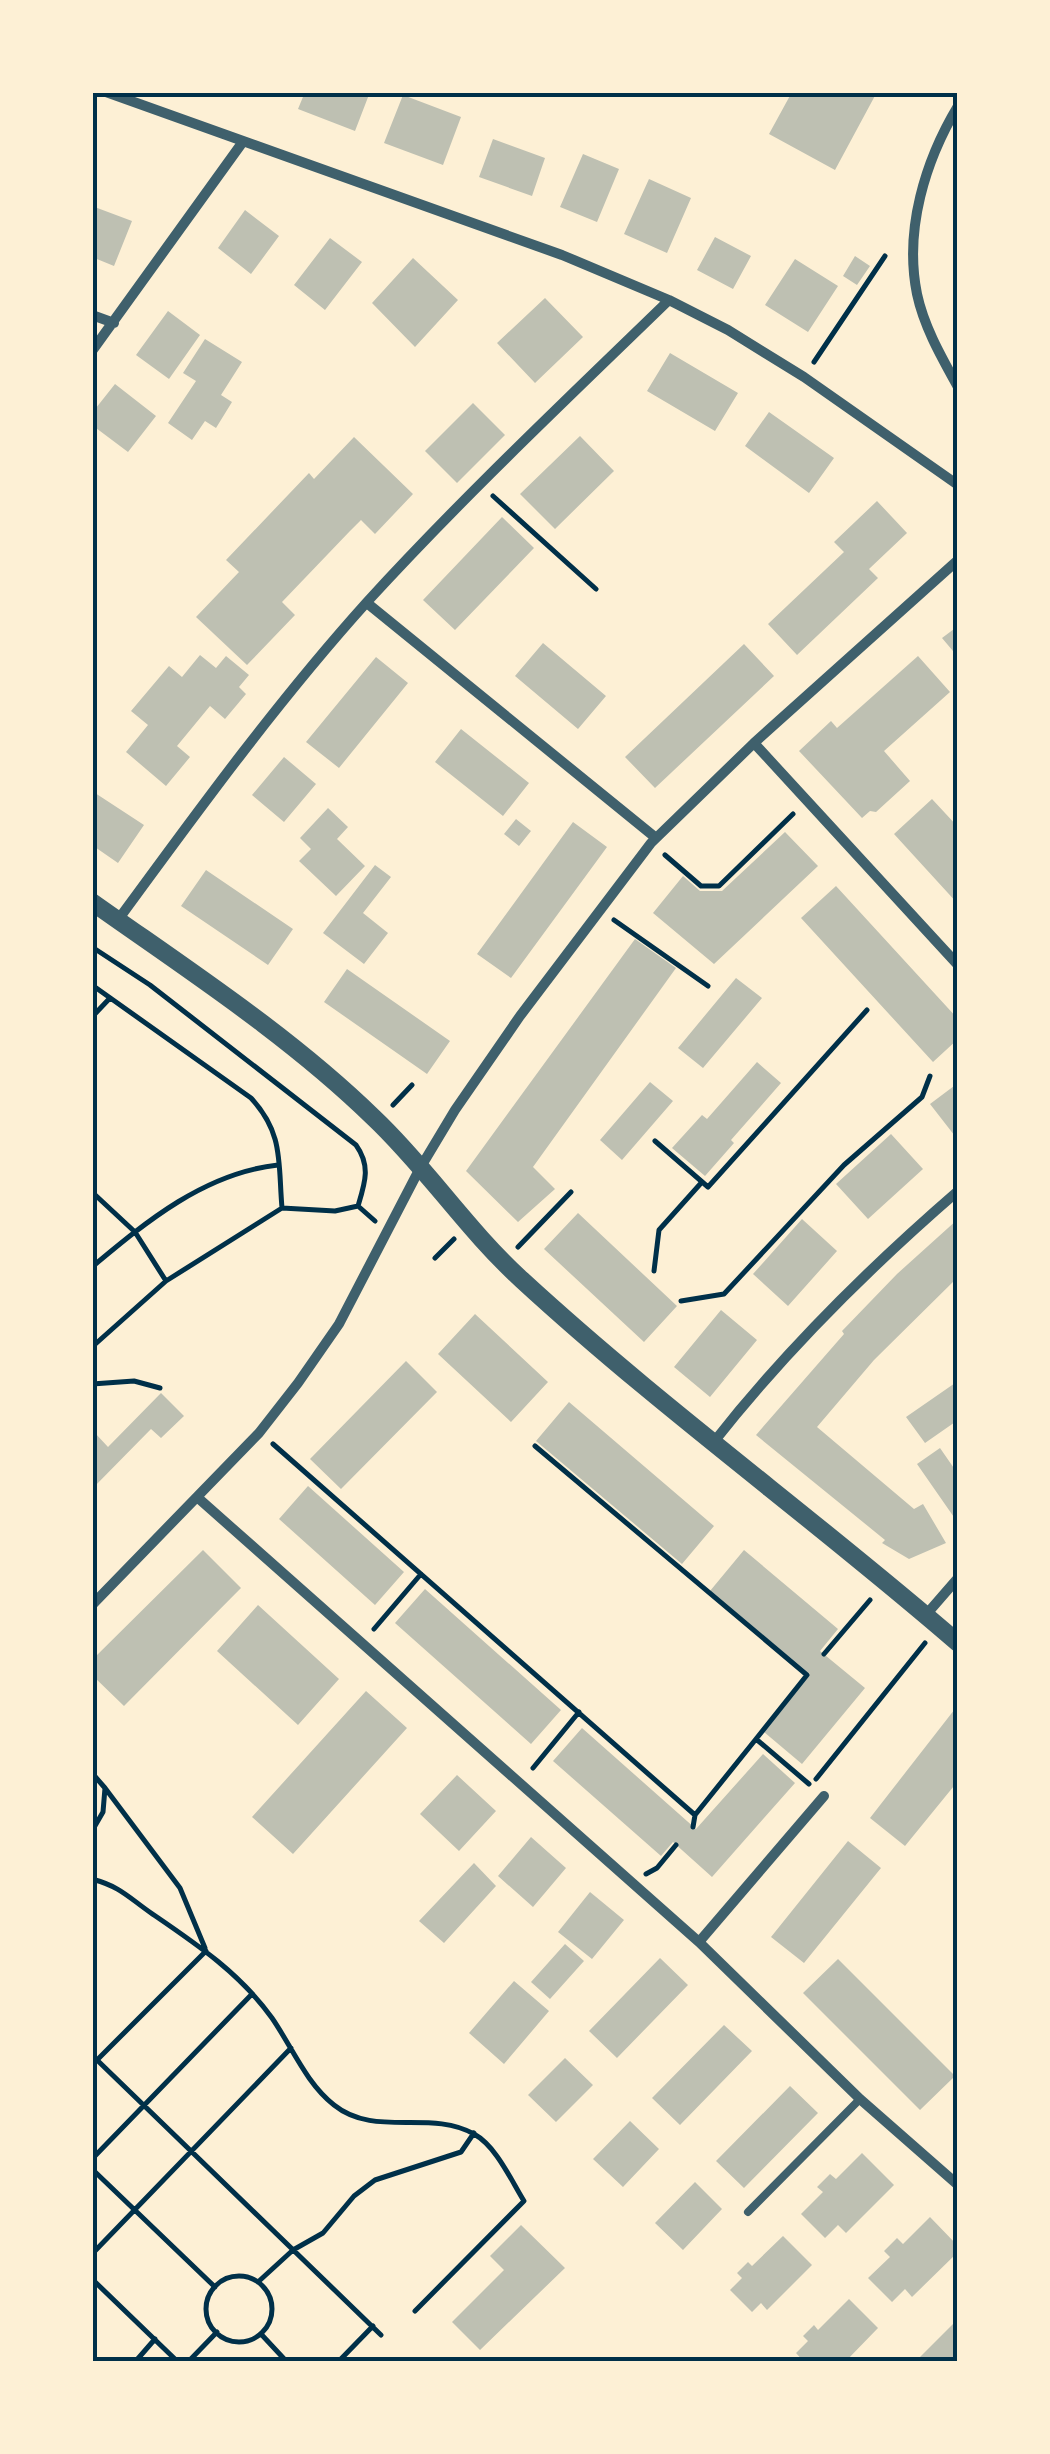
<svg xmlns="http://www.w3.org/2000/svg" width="1050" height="2454" viewBox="0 0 1050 2454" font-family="Raleway,sans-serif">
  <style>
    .building { fill: #bec0b2 }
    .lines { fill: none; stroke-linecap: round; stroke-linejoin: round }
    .path { stroke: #003049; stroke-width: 5 }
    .service { stroke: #3f606c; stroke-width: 8 }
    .minor { stroke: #3f606c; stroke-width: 10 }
    .tertiary { stroke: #3f606c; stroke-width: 18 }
    .neatline { fill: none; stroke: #003049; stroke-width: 4 }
  </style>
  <rect width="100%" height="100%" fill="#fdf0d5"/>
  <!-- building -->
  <path class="building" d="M305,92H370L355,131L298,109Z
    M792,92H877L835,170L769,134Z
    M403,95L461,117L443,165L384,143Z
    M493,139L545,158L532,196L479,177Z
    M583,154L619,169L597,222L560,207Z
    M649,179L691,198L667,253L624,234Z
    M92,206L132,221L114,266L92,257Z
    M245,210L279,236L251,274L218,248Z
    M715,237L751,256L733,289L697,270Z
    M330,238L362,262L325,310L294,285Z
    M855,256L870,266L857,285L843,276Z
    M413,258L458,300L415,347L372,303Z
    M795,259L838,286L808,332L765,305Z
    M545,298L583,337L535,383L497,343Z
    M168,311L200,335L169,379L136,355Z
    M205,339L242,362L221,395L232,402L216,428L205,421L192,440L168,423L196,381L183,373Z
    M670,353L738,393L715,431L647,391Z
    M115,384L156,416L128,452L92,425V413Z
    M473,403L505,435L457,483L425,451Z
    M769,412L834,458L809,493L745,446Z
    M580,436L614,471L555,529L520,494Z
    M354,437L413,494L375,534L361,520L350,531L282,602L295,615L247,665L196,617L239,572L226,560L309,473L314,479Z
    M877,501L907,533L869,569L878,578L797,655L768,624L844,552L834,542Z
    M502,517L534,548L455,630L423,600Z
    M958,626V657L942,638Z
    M543,643L606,696L578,729L515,676Z
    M744,644L774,676L655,788L625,757Z
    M200,655L216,668L226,656L249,675L239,687L246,694L225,719L210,706L177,746L190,757L166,786L126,752L148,725L131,711L169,666L182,677Z
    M918,656L950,692L884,751L910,781L876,812L870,811L862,818L799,751L831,721L837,728Z
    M376,657L408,683L339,768L306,742Z
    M461,729L529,783L503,816L435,762Z
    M284,757L316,784L284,822L252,795Z
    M92,791L144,825L118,863L92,845Z
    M932,799L958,827V904L894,834Z
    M328,808L348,827L337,839L365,866L336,896L299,861L311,849L300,838Z
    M516,819L531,831L519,846L504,834Z
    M573,822L607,847L511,978L477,954Z
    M785,832L818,866L714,964L653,913L683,876L700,891H722Z
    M375,865L391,877L363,913L388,933L364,964L323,933Z
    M206,870L293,929L268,965L181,906Z
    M836,886L958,1019V1039L933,1062L801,918Z
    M635,939L676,968L533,1167L555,1189L518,1222L466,1171Z
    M347,969L450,1041L427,1074L324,1002Z
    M736,978L762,998L703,1068L678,1048Z
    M757,1062L781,1083L731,1140L734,1143L705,1176L672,1148L702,1115L707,1119Z
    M650,1082L673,1101L622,1160L600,1140Z
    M958,1083V1140L930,1104Z
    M891,1134L923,1169L868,1219L836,1184Z
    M578,1213L677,1306L644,1342L544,1249Z
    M802,1219L837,1251L788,1306L753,1274Z
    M958,1219V1277L874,1360L817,1427L914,1509L923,1504L946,1543L909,1559L882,1543L885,1540L756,1435L844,1334L842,1331L897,1274Z
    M721,1310L757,1340L710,1397L674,1367Z
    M475,1314L548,1382L511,1422L438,1354Z
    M406,1361L437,1392L341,1489L310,1459Z
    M958,1381V1420L925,1443L906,1417Z
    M161,1393L184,1416L161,1438L151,1429L92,1489V1436L95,1433L108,1447Z
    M569,1402L714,1526L682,1564L536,1441Z
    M940,1448L958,1474V1523L917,1464Z
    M308,1486L404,1572L375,1605L279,1519Z
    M203,1550L241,1588L124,1706L92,1675V1660Z
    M744,1550L838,1629L820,1651L865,1688L802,1764L764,1732L810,1674L710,1591Z
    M425,1589L561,1710L531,1744L395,1623Z
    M258,1605L339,1679L298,1725L217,1651Z
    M366,1691L407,1728L293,1854L252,1817Z
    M958,1705V1781L905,1846L870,1818Z
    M582,1728L696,1829L763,1754L795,1783L712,1877L673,1842L661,1856L553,1761Z
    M457,1775L496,1811L459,1851L420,1814Z
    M531,1837L566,1868L533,1907L498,1876Z
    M848,1841L881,1868L804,1963L771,1937Z
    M474,1863L496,1886L444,1943L419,1921Z
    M590,1892L624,1920L592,1959L558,1932Z
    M565,1944L584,1961L550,1999L531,1982Z
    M660,1958L688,1985L617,2058L589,2031Z
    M838,1959L955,2076L920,2110L803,1993Z
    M514,1981L549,2011L504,2064L469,2033Z
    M724,2025L752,2051L680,2125L652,2098Z
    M565,2058L593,2085L556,2122L528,2095Z
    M790,2086L818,2113L744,2188L716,2161Z
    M630,2121L659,2149L623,2187L593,2159Z
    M862,2153L894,2185L846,2233L838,2225L825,2238L801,2214L823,2192L817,2187L830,2174L836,2179Z
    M695,2182L722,2209L683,2250L655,2223Z
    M930,2217L958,2246V2252L912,2297L905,2289L892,2302L868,2278L890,2257L884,2251L897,2238L903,2244Z
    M521,2225L565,2268L480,2350L452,2322L504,2270L490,2256Z
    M783,2236L812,2265L767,2310L761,2303L752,2312L730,2290L742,2278L737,2273L748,2262L752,2266Z
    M849,2299L878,2328L845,2362H804L796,2353L808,2341L803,2336L814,2325L818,2330Z
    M958,2319V2362H915Z"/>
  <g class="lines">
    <!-- path -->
    <path class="path" d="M814,362L885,256
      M493,496L596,589
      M665,855L701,886H719L793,814
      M614,920L708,986
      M92,947L150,985L356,1145C371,1166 365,1183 358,1206L375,1221
      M92,985L251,1098C284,1134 278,1162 282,1208
      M92,1017L110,998
      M393,1105L412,1085
      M655,1141L708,1187L867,1010
      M92,1192L135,1232L166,1281
      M518,1247L571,1192
      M435,1258L454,1239
      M92,1267C147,1221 205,1173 278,1165
      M654,1271L659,1230L702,1182
      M681,1301L724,1294L844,1165L922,1097L930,1076
      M92,1347L166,1281L282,1208L335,1211L358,1206
      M92,1384L134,1381L160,1388
      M273,1444L695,1815L756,1739L809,1784
      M535,1446L807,1675
      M374,1629L421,1574
      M824,1654L870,1600
      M756,1739L807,1675
      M533,1768L579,1712
      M92,1773L105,1788L103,1812L92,1831
      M816,1779L925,1643
      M105,1788L180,1888L205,1948
      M693,1827L695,1815
      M646,1874L657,1868L676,1845
      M92,1879C121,1887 128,1897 151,1913C195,1943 240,1973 272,2018C292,2047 306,2083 334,2105C375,2138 430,2109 474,2134C496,2146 511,2180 524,2201L415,2311
      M97,2060L381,2335
      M92,2065L206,1951
      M92,2159L252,1994
      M92,2169L215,2287
      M92,2254L291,2048
      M206 2309a33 33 0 1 1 66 0a33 33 0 1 1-66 0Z
      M92,2279L178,2362
      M258,2282L293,2250L323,2233L354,2196L375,2180L461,2152L474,2133
      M261,2334L287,2362
      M135,2362L155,2339
      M188,2362L217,2332
      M338,2362L373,2326"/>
    <!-- service -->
    <path class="service" d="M748,2212L860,2099"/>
    <!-- minor -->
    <path class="minor" d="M106,92L562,255L669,300L728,330L804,377L958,485
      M958,106C925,161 904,230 917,294C924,327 942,358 958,387
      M92,315L114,323
      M92,351L242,143
      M367,603L656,838
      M754,743L958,965
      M118,920C197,812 277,702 367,602C463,497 567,399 669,300
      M713,1443C786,1350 869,1268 958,1191
      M197,1497L699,1942L860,2099L958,2185
      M92,1605L259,1433L298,1383L339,1324L419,1170L455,1110L520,1016L651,843L754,743L958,560
      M925,1616L958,1578
      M699,1942L824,1796"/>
    <!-- tertiary -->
    <path class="tertiary" d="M92,902C188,970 290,1036 374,1118C427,1168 467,1230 522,1280C661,1408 815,1519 958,1643"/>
  </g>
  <!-- border -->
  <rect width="1050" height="2454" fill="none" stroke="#fdf0d5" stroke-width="190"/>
  <rect x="95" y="95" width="860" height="2264" class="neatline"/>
</svg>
